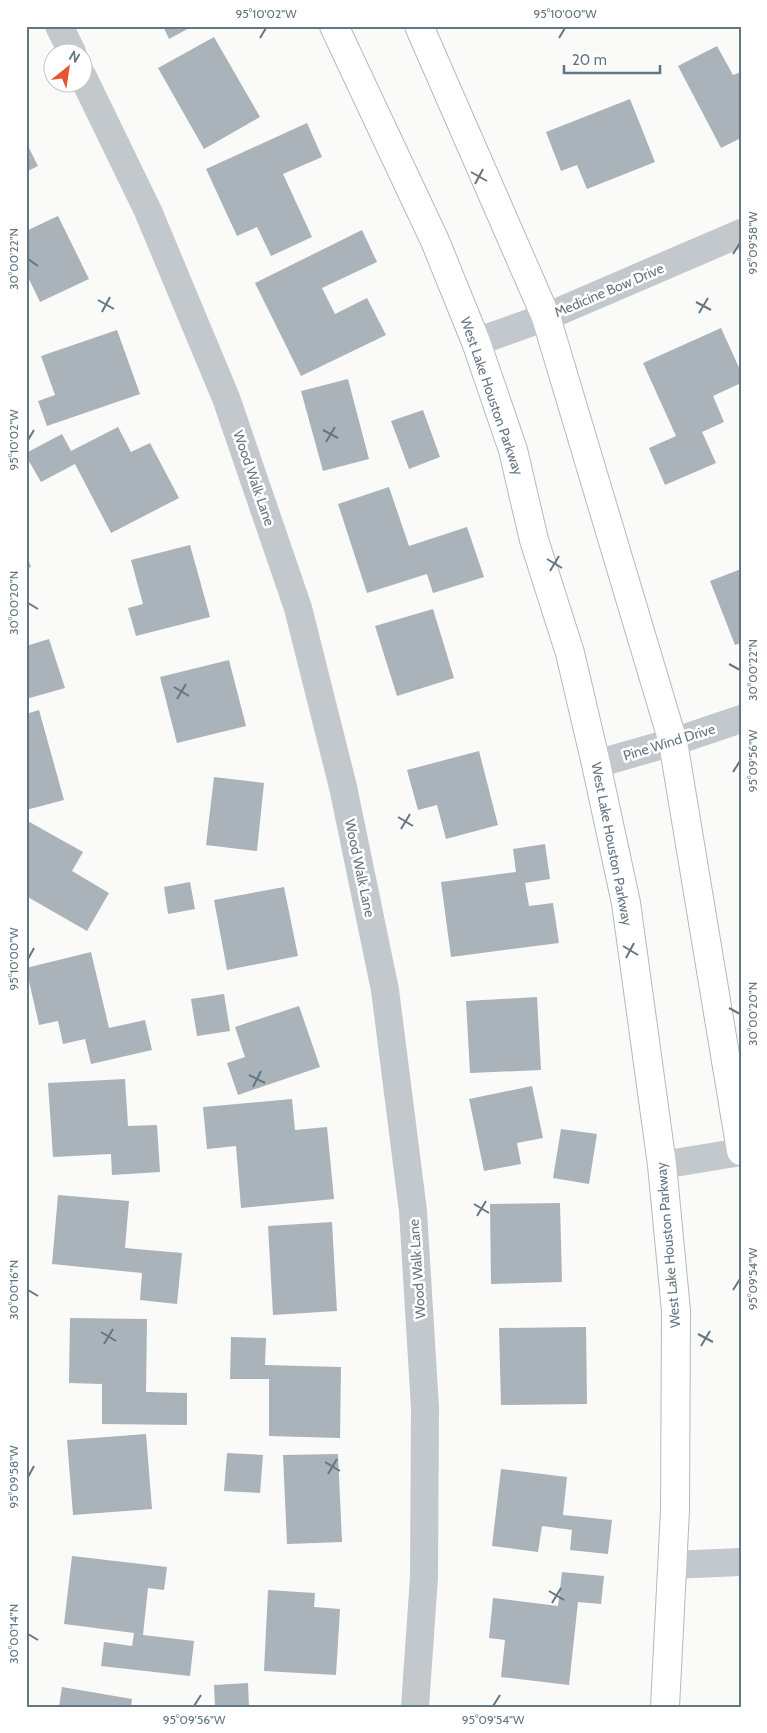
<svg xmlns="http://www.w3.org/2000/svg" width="767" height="1733" viewBox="0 0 767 1733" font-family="Cabin,sans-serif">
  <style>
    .building { fill: #aab3b9 }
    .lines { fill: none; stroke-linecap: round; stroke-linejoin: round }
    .secondary-casing { stroke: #b3babf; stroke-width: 30 }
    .street { stroke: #c3c8cc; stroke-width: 28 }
    .secondary { stroke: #fff; stroke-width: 28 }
    .ticks { fill: none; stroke: #657683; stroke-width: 2 }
    .labels { text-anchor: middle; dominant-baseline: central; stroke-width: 5; stroke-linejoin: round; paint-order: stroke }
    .street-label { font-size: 14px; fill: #657683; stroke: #fff }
    .neatline { fill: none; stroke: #657683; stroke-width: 2 }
    .ticks-label { font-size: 12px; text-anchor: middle; fill: #657683 }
  </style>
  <rect width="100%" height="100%" fill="#fafaf8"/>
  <!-- building -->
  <path class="building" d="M163,26H193L169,39Z
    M214,37L260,117L204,149L158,68Z
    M717,46L733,75L741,72V138L721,148L678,66Z
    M630,99L655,162L587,189L577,165L561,171L546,132Z
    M307,123L322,157L283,174L312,237L271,256L257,227L237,236L206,169Z
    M26,142L38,166L26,172Z
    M58,216L89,279L40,302L26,273V231Z
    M362,230L377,262L322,288L335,314L367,298L386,335L301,376L255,283Z
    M721,328L741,372V383L713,396L724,422L702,432L716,463L665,485L649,448L676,436L643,363Z
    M117,330L140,394L47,426L38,401L55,395L41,356Z
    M348,379L369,459L323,471L301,391Z
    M423,410L440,457L409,469L391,421Z
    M118,427L131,452L150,443L179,498L111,533L75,464L41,482L26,456V453L62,434L71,451Z
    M389,487L409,546L467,527L484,577L433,593L427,574L367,593L338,504Z
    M190,545L210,617L136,636L128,608L143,604L131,560Z
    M26,554L31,567L26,569Z
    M741,569V643L735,645L710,581Z
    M433,609L454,678L397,696L375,626Z
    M49,639L65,688L26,699V646Z
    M229,660L246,726L177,743L160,677Z
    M39,710L64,800L26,810V714Z
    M479,751L498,825L446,839L437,805L418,810L407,770Z
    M214,777L264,783L257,851L206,845Z
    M26,820L83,852L72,871L109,893L87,931L26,896Z
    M545,844L550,879L525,883L529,906L553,903L559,943L451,957L441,882L516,872L513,849Z
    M190,882L195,909L168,914L164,887Z
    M284,887L298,956L227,970L214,900Z
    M91,952L109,1028L145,1020L152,1050L91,1064L85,1039L63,1044L58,1021L39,1025L26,968Z
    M224,994L230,1031L197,1036L191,999Z
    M537,997L541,1070L470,1073L466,1001Z
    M299,1006L320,1067L238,1095L227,1063L245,1057L235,1027Z
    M125,1079L128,1126L157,1125L160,1172L112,1175L111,1154L53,1157L48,1083Z
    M532,1086L543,1138L517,1143L521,1164L484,1171L469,1099Z
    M292,1099L295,1130L327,1127L334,1199L241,1208L236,1146L207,1149L203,1107Z
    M561,1129L597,1134L589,1184L553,1178Z
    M58,1195L129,1201L125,1248L182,1253L177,1304L140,1300L142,1273L52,1264Z
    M560,1203L562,1282L491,1284L490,1204Z
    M332,1222L337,1311L273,1315L268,1226Z
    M70,1318L147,1319L146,1392L187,1393V1425L102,1424V1384L69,1383Z
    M586,1327L587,1404L501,1405L499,1328Z
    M231,1337L266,1338L265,1365L341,1367L340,1438L269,1436V1379H230Z
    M146,1434L152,1509L73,1515L67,1440Z
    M227,1453L263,1455L260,1493L224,1491Z
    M338,1454L342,1542L287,1544L283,1455Z
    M501,1469L567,1477L563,1515L612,1520L608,1554L570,1550L572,1530L542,1526L538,1552L492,1546Z
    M72,1556L167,1567L164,1590L148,1588L143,1635L194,1641L190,1676L101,1666L104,1642L132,1646L134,1633L64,1624Z
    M562,1572L604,1576L601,1604L578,1602L569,1685L501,1677L505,1640L489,1638L493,1598L558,1606Z
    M268,1590L315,1593L314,1607L340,1609L336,1675L264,1671Z
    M248,1683L249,1707H215L214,1685Z
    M62,1687L132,1699L131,1707H59Z"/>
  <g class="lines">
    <!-- secondary casing -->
    <g class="secondary-casing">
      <path id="secondary" d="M334,26L435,241L476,342L513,450L534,540L570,653L596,764L626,903L662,1165L676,1311L675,1510L665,1707
        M419,26L546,317L673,742L741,1151"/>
    </g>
    <!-- street -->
    <path class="street" d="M59,26L72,52
      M82,75L148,211L226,398L298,608L343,787L385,990L413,1211L425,1408L424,1577L415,1707
      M476,342L546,317L741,233
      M596,764L673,742L741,719
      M662,1165L741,1152
      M671,1565L741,1562"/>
    <!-- secondary -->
    <use href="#secondary" class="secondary"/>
  </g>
  <!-- ticks -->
  <path class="ticks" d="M260,38L266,28M559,38L565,28M471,172L487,181M475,184L483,169M733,254L740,243M28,259L38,266M98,300L114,309M696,302L711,310M102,312L110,297M699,313L708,298M323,430L338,438M28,440L34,430M326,442L335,427M547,559L562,568M550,571L559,556M28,603L38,609M729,664L740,670M174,687L189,696M177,699L186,684M733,772L740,761M398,817L413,826M401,829L410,814M623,946L638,955M626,958L634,943M28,959L34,948M729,1008L740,1014M249,1075L265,1083M253,1087L261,1071M474,1204L489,1213M477,1216L486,1201M28,1290L38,1296M733,1290L740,1279M101,1332L116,1341M698,1334L713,1342M104,1344L113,1329M701,1346L710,1331M325,1462L340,1471M328,1474L337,1459M28,1477L34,1466M549,1591L564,1600M552,1603L561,1588M28,1634L38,1640M194,1706L201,1695M493,1706L500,1695"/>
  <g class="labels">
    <!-- street labels -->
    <g class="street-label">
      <text transform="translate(609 290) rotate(-23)">Medicine Bow Drive</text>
      <text transform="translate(492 396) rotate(71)">West Lake Houston Parkway</text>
      <text transform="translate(254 478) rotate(71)">Wood Walk Lane</text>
      <text transform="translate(669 742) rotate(-17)">Pine Wind Drive</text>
      <text transform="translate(612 844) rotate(79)">West Lake Houston Parkway</text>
      <text transform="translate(360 868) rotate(78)">Wood Walk Lane</text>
      <text transform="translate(668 1245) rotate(-95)">West Lake Houston Parkway</text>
      <text transform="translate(417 1269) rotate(-94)">Wood Walk Lane</text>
    </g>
  </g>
  <!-- border -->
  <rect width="767" height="1733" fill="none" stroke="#ffffff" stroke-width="55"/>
  <!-- north arrow -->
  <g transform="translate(68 68) rotate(30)"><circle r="24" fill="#ffffff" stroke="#c1c8cd"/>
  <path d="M0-4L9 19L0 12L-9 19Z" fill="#e4572e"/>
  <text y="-8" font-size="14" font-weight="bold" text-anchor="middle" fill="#657683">N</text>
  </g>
  <!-- scale -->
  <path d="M564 65v8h96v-8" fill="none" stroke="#657683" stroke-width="2.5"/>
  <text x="572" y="65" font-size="15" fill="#657683" stroke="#ffffff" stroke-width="4" paint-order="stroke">20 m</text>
  <rect x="28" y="28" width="712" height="1678" class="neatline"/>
  <g class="ticks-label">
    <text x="266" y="18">95°10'02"W</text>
    <text x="565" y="18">95°10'00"W</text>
    <text transform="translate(753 243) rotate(-90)" y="4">95°09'58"W</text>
    <text transform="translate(14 259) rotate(-90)" y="4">30°00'22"N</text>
    <text transform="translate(14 440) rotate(-90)" y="4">95°10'02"W</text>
    <text transform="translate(14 603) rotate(-90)" y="4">30°00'20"N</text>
    <text transform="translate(753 670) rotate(-90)" y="4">30°00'22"N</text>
    <text transform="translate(753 761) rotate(-90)" y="4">95°09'56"W</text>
    <text transform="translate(14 959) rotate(-90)" y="4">95°10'00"W</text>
    <text transform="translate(753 1014) rotate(-90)" y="4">30°00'20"N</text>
    <text transform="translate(753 1279) rotate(-90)" y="4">95°09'54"W</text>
    <text transform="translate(14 1290) rotate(-90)" y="4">30°00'16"N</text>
    <text transform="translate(14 1477) rotate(-90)" y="4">95°09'58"W</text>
    <text transform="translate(14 1634) rotate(-90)" y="4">30°00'14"N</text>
    <text x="194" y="1724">95°09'56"W</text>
    <text x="493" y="1724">95°09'54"W</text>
  </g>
</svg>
